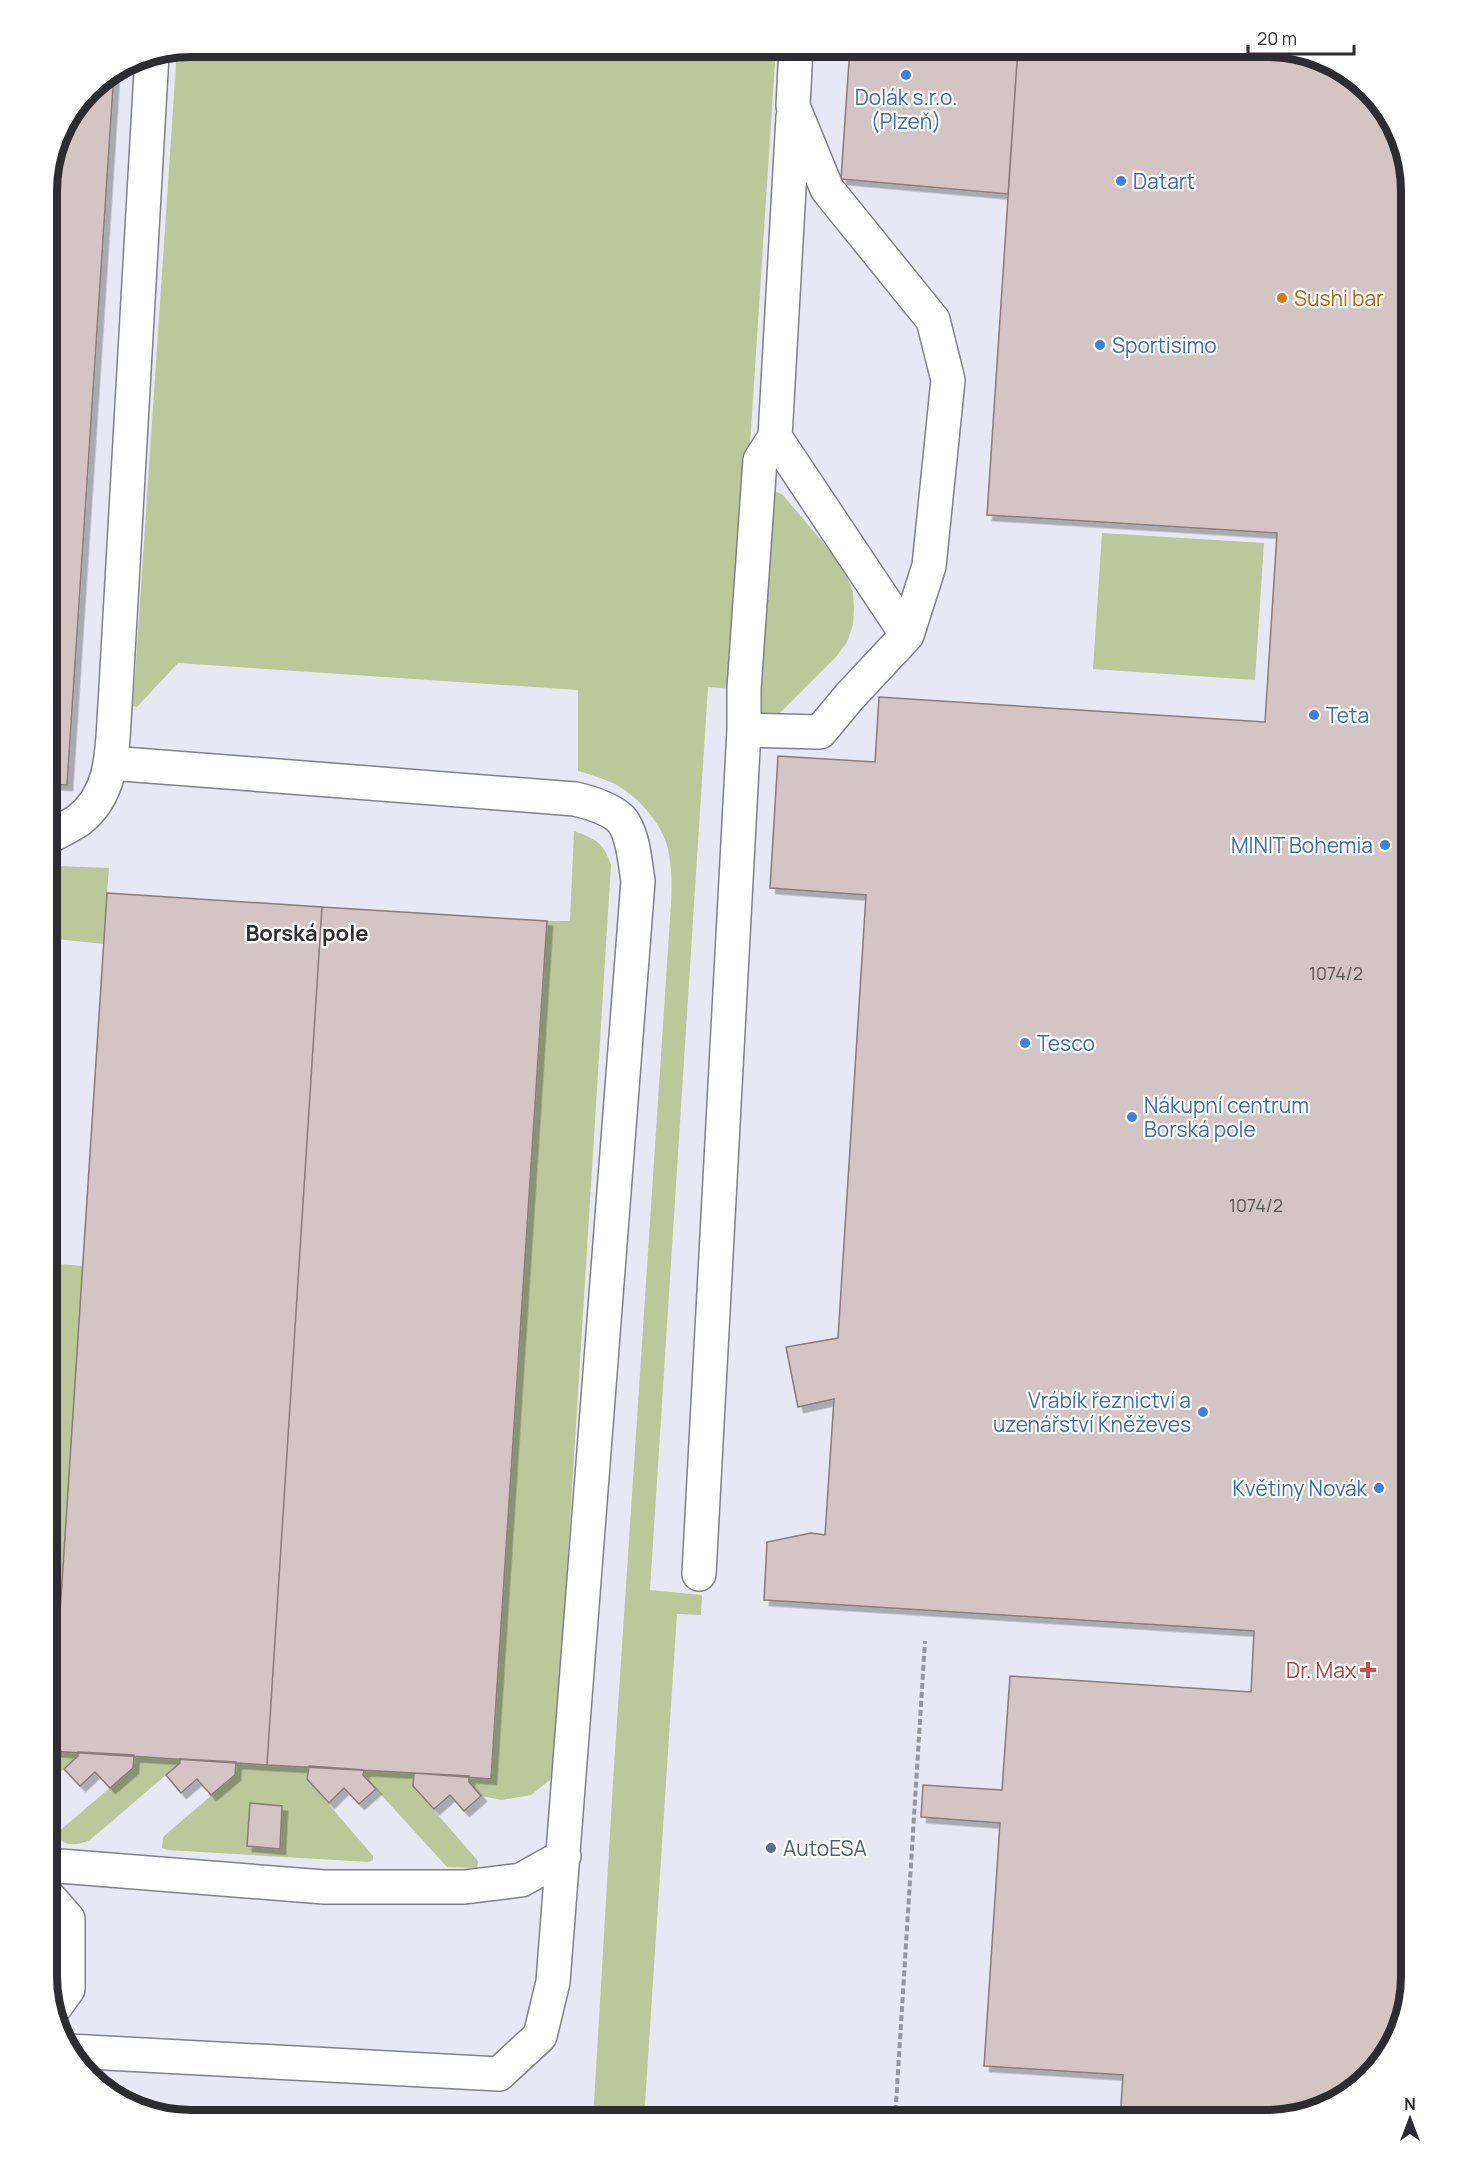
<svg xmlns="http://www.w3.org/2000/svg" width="1458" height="2167" viewBox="0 0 1458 2167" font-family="Manrope,sans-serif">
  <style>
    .green { fill: #bcc89a }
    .building { fill: #d3c5c3; stroke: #877b78; stroke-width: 1.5; filter: url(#shadow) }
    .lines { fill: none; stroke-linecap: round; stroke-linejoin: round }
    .minor-casing { stroke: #80808a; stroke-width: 36 }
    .path { stroke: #96969e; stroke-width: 4; stroke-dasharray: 6 3; stroke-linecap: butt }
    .minor { stroke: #fff; stroke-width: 33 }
    .shop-dot { fill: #3f7fe0; stroke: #fff; stroke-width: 2 }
    .food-dot { fill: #e8710a; stroke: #fff; stroke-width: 2 }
    .health-dot { fill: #e0444e; stroke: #fff; stroke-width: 2 }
    .service-dot { fill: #5c6f8a; stroke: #fff; stroke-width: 2 }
    .labels { text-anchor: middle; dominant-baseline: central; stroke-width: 4.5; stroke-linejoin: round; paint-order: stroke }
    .number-label { font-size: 18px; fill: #565356 }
    .shop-label { font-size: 21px; fill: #366cbe; stroke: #fff; text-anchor: start }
    .food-label { font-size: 21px; fill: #c56008; stroke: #fff; text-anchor: start }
    .health-label { font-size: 21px; fill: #be3a42; stroke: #fff; text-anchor: end }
    .service-label { font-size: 21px; fill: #4e5e75; stroke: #fff; text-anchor: start }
    .neighbourhood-label { font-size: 22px; font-weight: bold; fill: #2d2d31; stroke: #fff }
    .rim { fill: none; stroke: #2d2d31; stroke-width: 8 }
  </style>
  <defs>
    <filter id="shadow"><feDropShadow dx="5.5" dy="5.5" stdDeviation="0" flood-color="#0004"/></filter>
  </defs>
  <rect width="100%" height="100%" fill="#e8e8f4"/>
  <!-- green -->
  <path class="green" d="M191,47H776L734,689L708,687L650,1590L702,1595L701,1615L677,1614L644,2120H593L613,1782L671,904C672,884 672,864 667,845C659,819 633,791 608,781C599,777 588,774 578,771V690L178,663L137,707L133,706L177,49Z
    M777,492L783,495L841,564L853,591L854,609L853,625L847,642L836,657L779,714L767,722L752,712L771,493Z
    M1102,533L1264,543L1255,680L1093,669Z
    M574,831C596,839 604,843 611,865L555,1762L550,1780L531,1795L502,1800L481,1796L469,1782V1776L491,1779L547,921H570Z
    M58,866L109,868L103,944L47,938V877Z
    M47,1263L83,1266L51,1751L78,1752V1756L47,1784Z
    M134,1755L180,1759V1763L90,1840C79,1845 67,1847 58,1838V1832L133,1768Z
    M236,1762L309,1766L308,1780L373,1856V1860L369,1862L168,1850L162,1848L163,1837L235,1775Z
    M364,1770L414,1773L413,1786L478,1861L477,1868L447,1867L363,1775Z"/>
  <!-- building -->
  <path class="building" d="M850,47H1018L1008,194L841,179Z
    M1018,47H1276L1339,66L1392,119L1412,191L1411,1674L1410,1702H1411V1976L1392,2048L1339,2101L1267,2120H1120L1123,2075L984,2066L1000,1823L921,1817L923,1785L1002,1790L1010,1676L1251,1692L1254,1631L764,1600L767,1542L811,1533L825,1535L834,1399L798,1407L786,1347L838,1338L866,895L770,888L778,756L875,762L879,697L1265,722L1277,533L987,515Z
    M114,72L67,785L47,784V182L58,136L89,89Z
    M107,893L322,907L267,1765L51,1751Z
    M322,907L547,921L491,1779L414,1773L267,1765Z
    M78,1752L134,1755L133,1768L110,1788L95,1772L80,1786L64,1769L78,1756Z
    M180,1759L236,1762L235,1775L211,1795L197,1779L181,1793L166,1775L180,1763Z
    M309,1766L364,1770L363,1775L376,1789L359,1804L344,1788L329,1803L307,1779Z
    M414,1773L469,1776V1782L481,1796L464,1811L450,1795L434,1809L413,1786Z
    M250,1803L282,1806L280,1849L247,1846Z"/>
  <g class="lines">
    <!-- minor casing -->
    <g class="minor-casing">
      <path id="minor" d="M793,117L775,437L907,635
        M744,730V689L760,460L775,437
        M47,838C57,832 69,827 79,820C115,792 112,746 115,705L152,54
        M699,1574L744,730L820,732L850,696L907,635L929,566L948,380L933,320L827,189L793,106L796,47
        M47,1865L324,1887H465L521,1880L564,1856
        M47,1895L68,1919V1989L55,2007
        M69,2051L499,2074L540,2036L553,1982L638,881C635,863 634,841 625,825C619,811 589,802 575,799L110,763"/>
    </g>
    <!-- path -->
    <path class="path" d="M895,2120L925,1641"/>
    <!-- minor -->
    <use href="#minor" class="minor"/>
  </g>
  <!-- markers -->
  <g class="shop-dot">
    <circle cx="906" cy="75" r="6"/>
    <circle cx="1121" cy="181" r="6"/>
    <circle cx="1100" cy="345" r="6"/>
    <circle cx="1314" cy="715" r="6"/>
    <circle cx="1385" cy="845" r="6"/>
    <circle cx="1025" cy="1043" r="6"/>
    <circle cx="1132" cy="1117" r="6"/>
    <circle cx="1203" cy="1412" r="6"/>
    <circle cx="1379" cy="1488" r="6"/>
  </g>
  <circle class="food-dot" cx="1282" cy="298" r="6"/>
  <path class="health-dot" d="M1365 1661h6v6h6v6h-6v6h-6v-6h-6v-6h6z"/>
  <circle class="service-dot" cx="771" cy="1848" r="6"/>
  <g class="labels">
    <!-- number labels -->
    <g class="number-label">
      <text x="1336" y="973">1074/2</text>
      <text x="1256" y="1205">1074/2</text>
    </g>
    <!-- shop labels -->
    <g class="shop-label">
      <text x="906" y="97" text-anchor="middle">Dolák s.r.o.<tspan x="906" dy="24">(Plzeň)</tspan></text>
      <text x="1133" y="181">Datart</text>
      <text x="1112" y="345">Sportisimo</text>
      <text x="1326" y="715">Teta</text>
      <text x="1373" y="845" text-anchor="end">MINIT Bohemia</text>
      <text x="1037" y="1043">Tesco</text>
      <text x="1144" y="1105">Nákupní centrum<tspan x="1144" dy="24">Borská pole</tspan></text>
      <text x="1191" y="1400" text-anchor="end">Vrábík řeznictví a<tspan x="1191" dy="24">uzenářství Kněževes</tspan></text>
      <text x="1367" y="1488" text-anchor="end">Květiny Novák</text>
    </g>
    <!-- food labels -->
    <g class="food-label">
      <text x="1294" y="298">Sushi bar</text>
    </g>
    <!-- health labels -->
    <g class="health-label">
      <text x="1356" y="1670">Dr. Max</text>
    </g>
    <!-- service labels -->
    <g class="service-label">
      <text x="783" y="1848">AutoESA</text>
    </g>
    <!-- neighbourhood labels -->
    <g class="neighbourhood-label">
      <text x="307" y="933">Borská pole</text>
    </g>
  </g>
  <!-- crop -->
  <path d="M0 0H1458V2167H0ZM191 57H1267A134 134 0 0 1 1401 191V1976A134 134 0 0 1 1267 2110H191A134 134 0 0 1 57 1976V191A134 134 0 0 1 191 57Z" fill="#fff" fill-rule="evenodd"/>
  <path class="rim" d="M191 57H1267A134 134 0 0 1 1401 191V1976A134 134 0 0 1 1267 2110H191A134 134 0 0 1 57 1976V191A134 134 0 0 1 191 57Z"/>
  <!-- north arrow -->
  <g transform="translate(1410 2119)" stroke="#ffffff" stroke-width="4.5" paint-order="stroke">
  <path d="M0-4.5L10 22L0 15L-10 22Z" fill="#2d2d31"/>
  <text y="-9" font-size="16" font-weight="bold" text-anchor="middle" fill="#2d2d31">N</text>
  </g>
  <!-- scale -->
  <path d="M1248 45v9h106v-9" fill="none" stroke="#2d2d31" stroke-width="3"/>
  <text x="1257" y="45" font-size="18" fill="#2d2d31" stroke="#ffffff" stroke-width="4.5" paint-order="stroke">20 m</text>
</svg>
